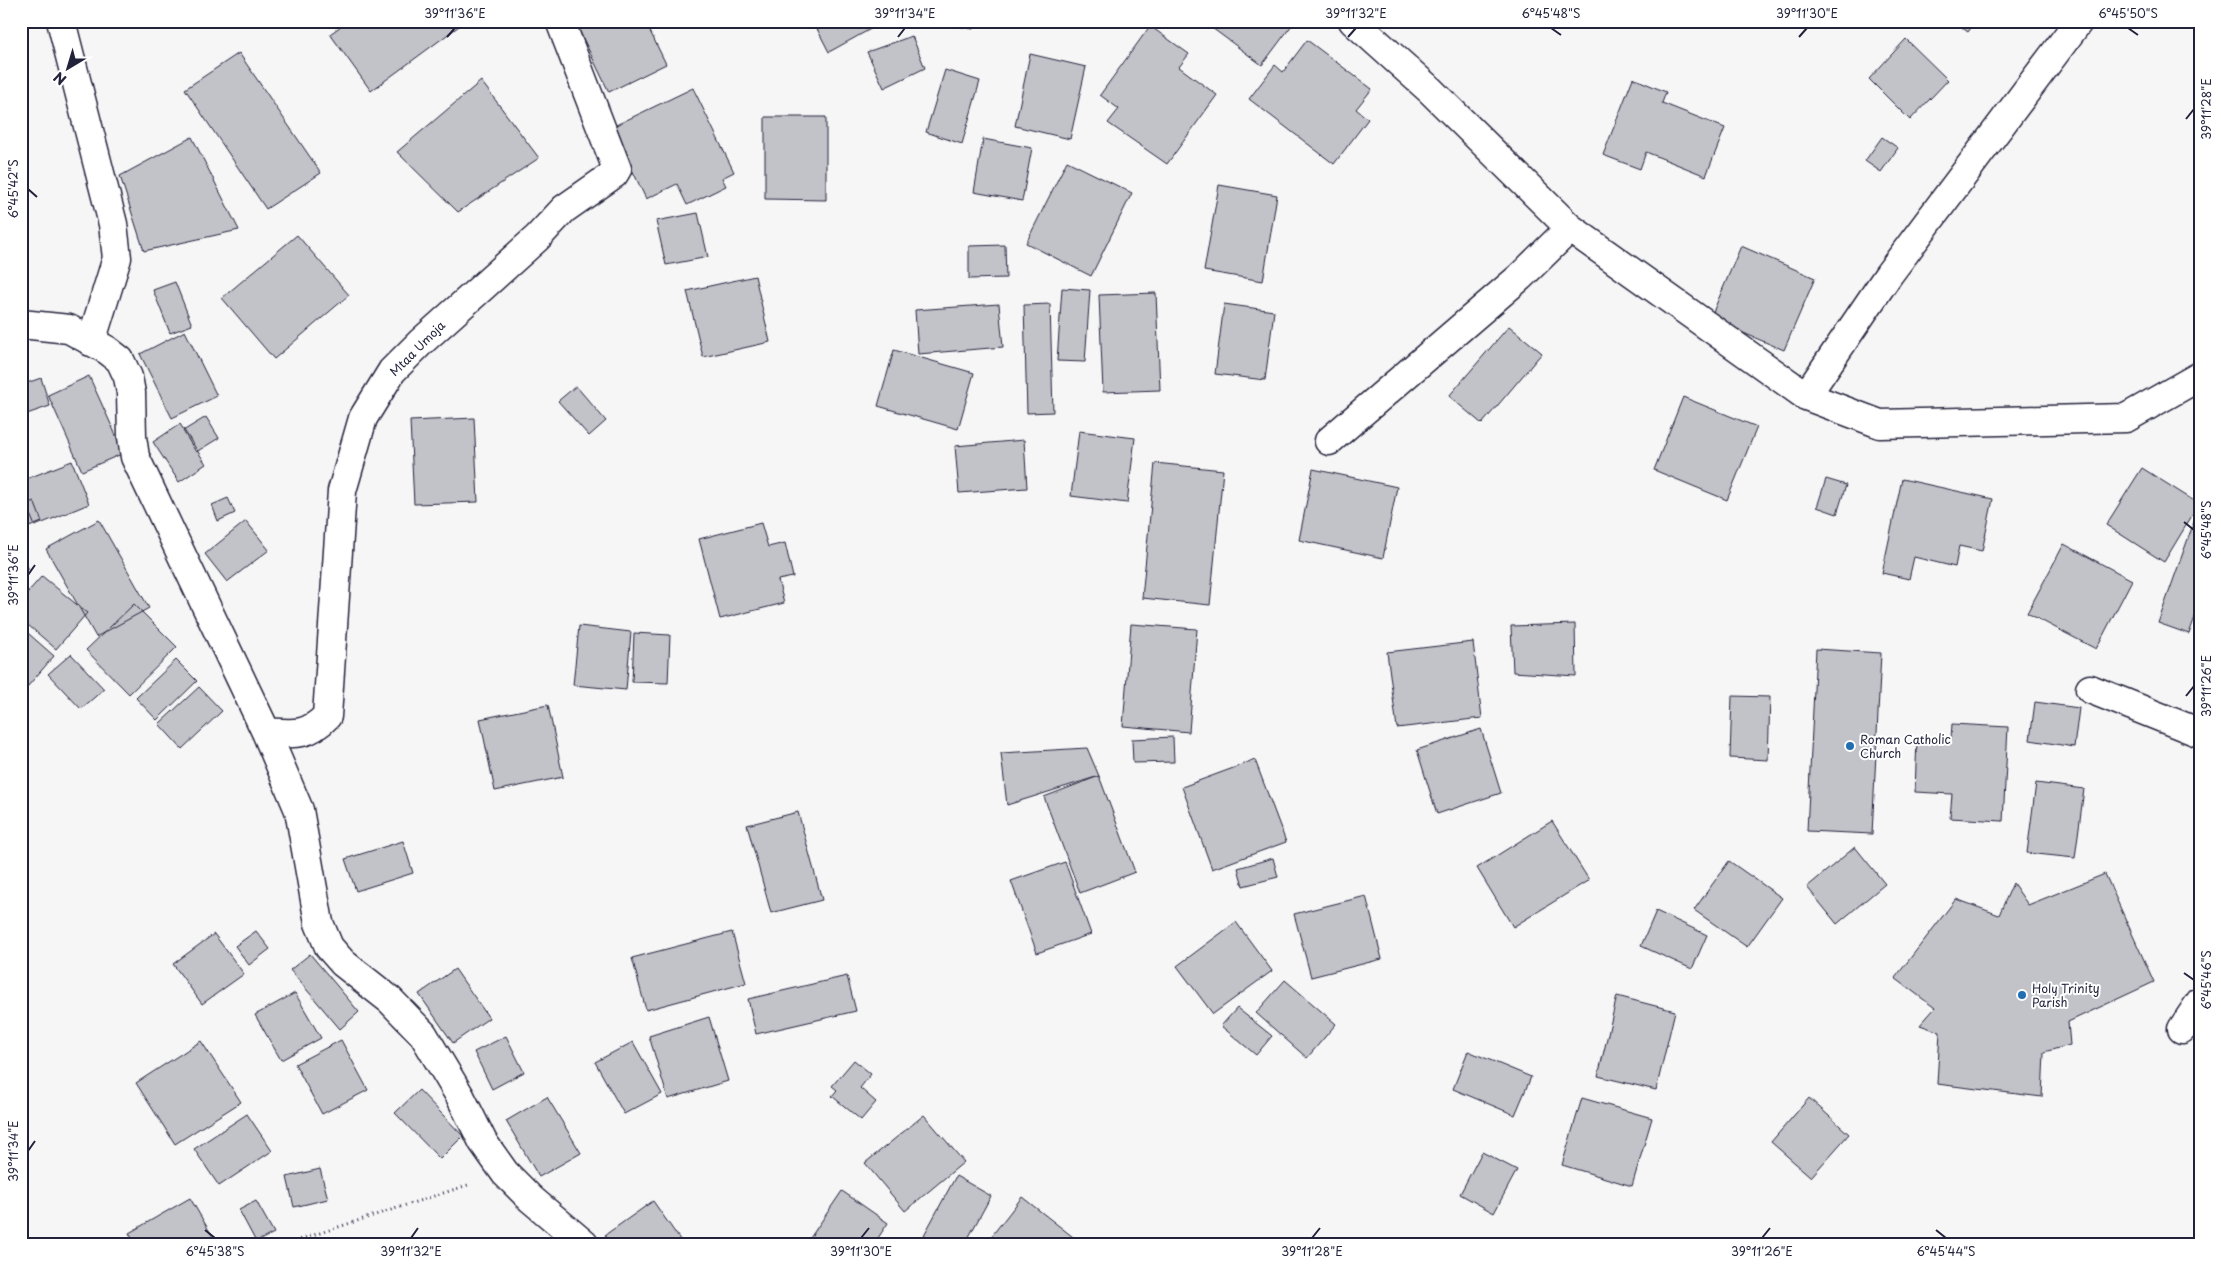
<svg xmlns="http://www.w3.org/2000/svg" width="2221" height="1265" viewBox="0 0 2221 1265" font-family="'Playpen Sans',sans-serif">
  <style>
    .building { fill: #c2c2c9; stroke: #22223b }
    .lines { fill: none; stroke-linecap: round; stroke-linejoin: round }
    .street-casing { stroke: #22223b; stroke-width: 31 }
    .path { stroke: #22223b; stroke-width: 3; stroke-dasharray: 1 4; stroke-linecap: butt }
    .street { stroke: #fff; stroke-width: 28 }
    .ticks { fill: none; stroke: #22223b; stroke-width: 2 }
    .poi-dot { fill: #1f6fb2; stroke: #fff; stroke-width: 2 }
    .labels { text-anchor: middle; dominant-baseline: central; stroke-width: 4; stroke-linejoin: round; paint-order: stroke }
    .street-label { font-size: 12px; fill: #22223b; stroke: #fff }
    .poi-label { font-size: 12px; fill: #22223b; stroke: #fff; text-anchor: start }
    .neatline { fill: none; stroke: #22223b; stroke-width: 2 }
    .ticks-label { font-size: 12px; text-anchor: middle; fill: #22223b }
  </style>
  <rect width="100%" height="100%" fill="#f6f6f7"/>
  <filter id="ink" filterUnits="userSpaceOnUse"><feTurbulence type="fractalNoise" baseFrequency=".02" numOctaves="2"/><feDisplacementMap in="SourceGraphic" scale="10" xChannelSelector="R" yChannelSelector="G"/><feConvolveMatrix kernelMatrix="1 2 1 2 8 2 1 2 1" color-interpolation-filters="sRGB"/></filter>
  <g filter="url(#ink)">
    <!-- building -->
    <path class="building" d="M348,21H466L371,91L330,34Z
      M597,21H645L666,64L609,92L579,30Z
      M813,21H885L829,52Z
      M931,21H974L973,29Z
      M1218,21H1295L1262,65L1212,28Z
      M1953,21H1976L1968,32Z
      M1150,26L1189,54L1179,67L1217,95L1167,164L1108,123L1119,109L1100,95Z
      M912,36L925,68L884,88L867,52Z
      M1906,39L1948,80L1910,120L1869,79Z
      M1307,40L1372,89L1356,109L1368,119L1334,164L1249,99L1275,65L1283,72Z
      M239,53L321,173L266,209L185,89Z
      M1030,54L1086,67L1070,139L1015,126Z
      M945,70L980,81L962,144L926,132Z
      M1633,78L1666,92L1662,103L1725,128L1706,176L1646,152L1640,169L1603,155Z
      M481,81L539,158L458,212L397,152Z
      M693,88L734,172L722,178L726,186L687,205L677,184L646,199L612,127Z
      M765,117H826V200L765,199Z
      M192,137L239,230L144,251L120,176Z
      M1882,137L1898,148L1881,172L1865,161Z
      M983,139L1032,148L1022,201L974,192Z
      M1067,161L1132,193L1091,276L1026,243Z
      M1219,185L1277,195L1263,281L1204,271Z
      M698,213L708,257L666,265L656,221Z
      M297,235L349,295L274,359L222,298Z
      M1005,245L1006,278L969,279V246Z
      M1741,246L1815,278L1784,350L1710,319Z
      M755,276L770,342L703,357L687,291Z
      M175,282L192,325L170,333L153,290Z
      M1062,288L1090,290L1085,362L1057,361Z
      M1156,293L1160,390L1103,392L1099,295Z
      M999,304L1003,347L918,354L915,310Z
      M1050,304L1053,412L1027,413L1024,305Z
      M1224,304L1274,311L1265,380L1215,374Z
      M1509,326L1542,353L1482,424L1449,396Z
      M185,331L217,396L172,418L140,354Z
      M894,350L974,373L958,429L878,406Z
      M89,376L124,453L82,471L48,395Z
      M41,378L50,406L21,416V385Z
      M576,386L606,421L589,436L558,401Z
      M1683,397L1757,427L1727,500L1654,470Z
      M206,417L219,438L196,452L183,431Z
      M474,418L478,502L414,504L410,421Z
      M180,424L206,464L179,482L153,442Z
      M1079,431L1135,438L1127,503L1071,496Z
      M1024,440L1027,488L959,493L955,446Z
      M72,461L89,504L35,526L21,493V481Z
      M1155,463L1223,470L1210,605L1142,598Z
      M2142,468L2199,504L2164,562L2106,525Z
      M1313,469L1397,487L1383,558L1299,540Z
      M1826,479L1846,485L1837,514L1817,507Z
      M1902,479L1993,499L1982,551L1959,546L1955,567L1914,557L1909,579L1882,573Z
      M228,498L235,513L218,521L212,505Z
      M34,501L42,522L21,530V506Z
      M2200,505V603L2189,634L2158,623Z
      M99,520L149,608L96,637L46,549Z
      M246,521L269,550L227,582L205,554Z
      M761,523L768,547L785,543L793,577L778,580L784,603L720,619L699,539Z
      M2064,544L2132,580L2096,649L2027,613Z
      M21,557L29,569L21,574Z
      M42,576L87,613L56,649L21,619V600Z
      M134,604L177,647L129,694L86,650Z
      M1131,624L1197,629L1189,732L1123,726Z
      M1575,624L1576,676L1513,672L1511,626Z
      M579,626L631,632L626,690L573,685Z
      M21,627L54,656L21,694Z
      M634,633L670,635L668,683L632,682Z
      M1473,642L1482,718L1397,728L1387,652Z
      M1816,649L1881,653L1872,834L1807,831Z
      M71,654L104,689L81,709L48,674Z
      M176,660L197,681L157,720L136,698Z
      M199,687L222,711L182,749L159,724Z
      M1732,696L1770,697L1768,760L1730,758Z
      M2035,702L2079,708L2074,747L2030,740Z
      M548,705L563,777L495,791L480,719Z
      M1952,724L2008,727L2003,821L1950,818L1952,794L1915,792L1917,738L1951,739Z
      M1481,729L1501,793L1437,814L1417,750Z
      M1173,737L1174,762L1133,763L1132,739Z
      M1087,748L1099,776L1007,805L1001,753Z
      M1255,760L1286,842L1212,869L1182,787Z
      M1099,776L1135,872L1080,893L1044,797Z
      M2036,783L2084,789L2075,858L2027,853Z
      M798,812L822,900L771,913L747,825Z
      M1552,821L1589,880L1513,927L1477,868Z
      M403,841L413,873L356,891L345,859Z
      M1855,847L1885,884L1837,924L1807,887Z
      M1273,858L1278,877L1243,886L1238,868Z
      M1729,861L1782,898L1747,947L1694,910Z
      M1065,862L1091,934L1037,953L1011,881Z
      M2105,874L2154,982L2068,1022L2070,1045L2044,1052L2042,1097L1937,1084L1940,1032L1920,1025L1935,1008L1895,978L1956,899L1999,915L2013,883L2028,905Z
      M1366,896L1382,959L1311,977L1294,914Z
      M1656,911L1707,935L1692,969L1641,946Z
      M1236,922L1272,971L1213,1014L1177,966Z
      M256,931L270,949L249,965L235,946Z
      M732,932L746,983L646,1010L632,958Z
      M214,934L244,974L202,1004L173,964Z
      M310,954L359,1012L340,1029L290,970Z
      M455,969L489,1018L453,1043L419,994Z
      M847,976L856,1011L756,1034L748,999Z
      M1285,980L1336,1024L1307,1058L1256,1013Z
      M295,993L321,1038L281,1060L255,1015Z
      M1617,996L1675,1011L1656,1090L1598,1076Z
      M1237,1008L1272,1036L1256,1055L1221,1026Z
      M709,1017L728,1081L668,1099L649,1036Z
      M506,1036L524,1072L492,1089L474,1052Z
      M341,1040L368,1090L322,1114L295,1064Z
      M201,1041L241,1102L175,1144L136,1083Z
      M633,1042L662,1094L624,1114L595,1062Z
      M1468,1051L1531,1077L1515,1115L1453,1089Z
      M854,1060L871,1074L860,1088L876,1102L861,1120L832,1096L837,1090L832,1086Z
      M419,1090L463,1136L440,1159L395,1113Z
      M547,1097L581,1153L539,1177L506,1121Z
      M1582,1098L1652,1118L1632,1186L1562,1165Z
      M1809,1098L1849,1134L1811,1177L1771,1142Z
      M247,1114L272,1151L219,1186L194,1149Z
      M924,1115L964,1162L905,1211L865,1163Z
      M1482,1152L1517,1170L1494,1213L1460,1194Z
      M320,1169L328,1199L294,1207L287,1177Z
      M956,1176L991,1196L965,1244H941L924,1235Z
      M842,1191L888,1223L874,1244H806Z
      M1022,1197L1082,1244H997L990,1238Z
      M190,1198L217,1244H135L129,1233Z
      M256,1201L274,1233L256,1242L239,1210Z
      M653,1201L683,1244H611L605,1235Z"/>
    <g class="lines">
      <!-- street casing -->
      <g class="street-casing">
        <path id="street" d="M61,21L113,224L117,258L91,342
          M1353,21L1430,90L1570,228L1806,396L1880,424L2126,418L2200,376
          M21,324L69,329L107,350L120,360L128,377L131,393L132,437L135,457L266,732L299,810L319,923L329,947L343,963L390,1000L423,1034L460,1096L483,1142L505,1173L531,1199L584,1244
          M1806,396L1889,274L2079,21
          M1329,441L1520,277L1570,228
          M2090,689L2200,733
          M266,732C293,734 307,737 327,716L342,491L363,418L392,371L421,342L537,238L564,209L614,174L617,169L560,21
          M2182,1029L2200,1002"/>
      </g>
      <!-- path -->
      <path class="path" d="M286,1244L471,1184"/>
      <!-- street -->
      <use href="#street" class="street"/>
    </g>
  </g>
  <!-- ticks -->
  <path class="ticks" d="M1551,28L1561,35M2128,28L2138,35M447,37L455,28M898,37L905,28M1348,37L1356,28M1799,37L1807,28M2186,119L2194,109M28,189L37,197M2184,522L2194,530M28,575L35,565M2186,696L2194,686M2184,973L2194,980M28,1151L35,1141M205,1230L215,1238M1936,1230L1946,1238M411,1238L418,1228M861,1238L869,1228M1312,1238L1320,1228M1762,1238L1770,1228"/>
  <!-- markers -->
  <g class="poi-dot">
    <circle cx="1850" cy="746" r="5"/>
    <circle cx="2022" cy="995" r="5"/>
  </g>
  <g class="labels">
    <!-- street labels -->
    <g class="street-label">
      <text transform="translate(417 348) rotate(-45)">Mtaa Umoja</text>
    </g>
    <!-- poi labels -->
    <g class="poi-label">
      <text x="1860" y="739">Roman Catholic<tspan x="1860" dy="14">Church</tspan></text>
      <text x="2032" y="988">Holy Trinity<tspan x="2032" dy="14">Parish</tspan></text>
    </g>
  </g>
  <!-- margin -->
  <rect width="2221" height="1265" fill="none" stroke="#fff" stroke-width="55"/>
  <!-- north arrow -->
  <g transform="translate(68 68) rotate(218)" stroke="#ffffff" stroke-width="4" paint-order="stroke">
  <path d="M0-4L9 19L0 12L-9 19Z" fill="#22223b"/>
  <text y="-8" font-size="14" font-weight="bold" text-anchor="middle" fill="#22223b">N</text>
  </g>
  <rect x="28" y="28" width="2166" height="1210" class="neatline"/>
  <g class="ticks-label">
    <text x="455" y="18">39°11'36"E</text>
    <text x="905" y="18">39°11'34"E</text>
    <text x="1356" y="18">39°11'32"E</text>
    <text x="1551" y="18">6°45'48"S</text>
    <text x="1807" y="18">39°11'30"E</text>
    <text x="2128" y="18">6°45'50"S</text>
    <text transform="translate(2207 109) rotate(-90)" y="4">39°11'28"E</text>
    <text transform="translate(14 189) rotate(-90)" y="4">6°45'42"S</text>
    <text transform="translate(2207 530) rotate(-90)" y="4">6°45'48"S</text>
    <text transform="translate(14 575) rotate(-90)" y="4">39°11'36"E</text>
    <text transform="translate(2207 686) rotate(-90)" y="4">39°11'26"E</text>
    <text transform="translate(2207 980) rotate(-90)" y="4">6°45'46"S</text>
    <text transform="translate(14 1151) rotate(-90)" y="4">39°11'34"E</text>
    <text x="215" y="1256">6°45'38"S</text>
    <text x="411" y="1256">39°11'32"E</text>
    <text x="861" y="1256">39°11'30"E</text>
    <text x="1312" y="1256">39°11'28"E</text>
    <text x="1762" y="1256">39°11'26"E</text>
    <text x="1946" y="1256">6°45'44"S</text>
  </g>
</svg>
